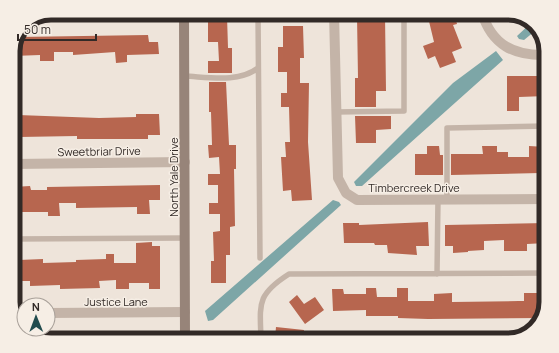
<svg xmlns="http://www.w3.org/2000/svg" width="559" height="353" viewBox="0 0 559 353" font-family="Manrope,sans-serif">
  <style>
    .water { fill: #7da6a7 }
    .building { fill: #b7664f }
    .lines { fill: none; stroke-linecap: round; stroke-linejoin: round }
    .lane { stroke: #c4b4a8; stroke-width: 5.5 }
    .street { stroke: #c4b4a8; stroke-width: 10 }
    .secondary { stroke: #978479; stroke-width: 10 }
    .labels { text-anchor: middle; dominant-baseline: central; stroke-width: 3; stroke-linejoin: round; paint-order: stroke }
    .street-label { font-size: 11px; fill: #322a27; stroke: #f6eee5 }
    .rim { fill: none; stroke: #322a27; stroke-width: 5 }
  </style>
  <rect width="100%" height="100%" fill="#eee4da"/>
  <!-- water -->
  <path class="water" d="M531,23L535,31L524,40L519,39L517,36Z
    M496,51L503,60L362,186H356L354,182L453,83Z
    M333,200L339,202L341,205L213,320L208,321L205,311Z"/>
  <!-- building -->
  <path class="building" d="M427,13H454L457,24L453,25L462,48L452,52L456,62L440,68L435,56L428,59L423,46L434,42Z
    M385,15L386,91H376V107H355V78H358L357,16Z
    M227,16L228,48H232V73H208V61H219L218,42H208V17Z
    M283,26H303L304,58H300V83H309L308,142L312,200L292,201L291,190L283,191L281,157H286L285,142H290L289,107H281V93H287V72H278V47H283Z
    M148,35L149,42H158L159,54L127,55V62L116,63L115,52L73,55V52H54V61H40V55L13,56V49L19,37Z
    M507,76H546V96L519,97V111H507Z
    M209,82H226L229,145H236V169H234L235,226L230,227V255H226V283H211V261H214L213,232L220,231V214H209V203H218V185H208V174H220L219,157L209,158L208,145H212L211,112H209Z
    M136,114H159L160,135H148V139H77V136L19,137V136H13V116L18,115L99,118L136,117Z
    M355,116H391V129L376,130V143H356Z
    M427,146H439L440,155H443V175H415V154H427Z
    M482,146H497V152H508V157H529V146L546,147V159H540V173L451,175V154H483Z
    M160,185V200H149L150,214H137V207L76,208V203H59L60,216H48V212H19V208H13V187L30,186L31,190H47V187Z
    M428,222L429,246H416L417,255L388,253L387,245H375L374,243H344L343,223H359V225Z
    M546,223V243L527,244V251H504V240L484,241V250L468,251V252L453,253V246H445V225Z
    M152,242V246H160V289H149V283H129V289H116V280L99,281L100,288L60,289V285L30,286V281H13V265L19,264V260L43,259V263L76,262V260L106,259V254H114V263H136V243Z
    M366,288H376L377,297H397V288H408V301H434V294L452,293V302L519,301H524V293H538V301H543V312L541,318L428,319L398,318V316H366V310L333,311L332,289H343L344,294H366Z
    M297,295L304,304L315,297L324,310L305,324L289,302Z
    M276,327L304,330L303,340H279L275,338Z
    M217,332H232V340H218Z"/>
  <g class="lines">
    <!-- lane -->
    <path class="lane" d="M258,13L260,258
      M184,76C208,77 239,83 258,68
      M336,112L404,111V13
      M447,199V128L546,126
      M13,239L185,238
      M437,274L438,199
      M261,340C260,304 256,295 289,274L546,273"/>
    <!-- street -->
    <path class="street" d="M334,13L338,178L346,193L357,200L546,199
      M482,13C492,45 514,56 546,55
      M48,14L184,13
      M13,164L185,162
      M48,313L185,312
      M19,314H24"/>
    <!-- secondary -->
    <path class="secondary" d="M184,13L185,340"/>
  </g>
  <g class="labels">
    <!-- street labels -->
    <g class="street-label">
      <text transform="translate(99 151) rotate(-1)">Sweetbriar Drive</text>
      <text transform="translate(173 177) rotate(-90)">North Yale Drive</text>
      <text x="414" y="187">Timbercreek Drive</text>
      <text x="116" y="301">Justice Lane</text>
    </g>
  </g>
  <!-- crop -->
  <path d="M0 0H559V353H0ZM51 20H508A31 31 0 0 1 539 51V302A31 31 0 0 1 508 333H51A31 31 0 0 1 20 302V51A31 31 0 0 1 51 20Z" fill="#f6eee5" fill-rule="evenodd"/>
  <path class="rim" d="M51 20H508A31 31 0 0 1 539 51V302A31 31 0 0 1 508 333H51A31 31 0 0 1 20 302V51A31 31 0 0 1 51 20Z"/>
  <!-- north arrow -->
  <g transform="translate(36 317) rotate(359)"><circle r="19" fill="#f6eee5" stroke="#a8a099"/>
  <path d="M0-3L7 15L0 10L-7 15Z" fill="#224c4e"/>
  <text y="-6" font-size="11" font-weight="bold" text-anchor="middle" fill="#322a27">N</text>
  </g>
  <!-- scale -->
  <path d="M18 34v6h78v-6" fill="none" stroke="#322a27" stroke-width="2"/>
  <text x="24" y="34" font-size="12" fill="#322a27" stroke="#f6eee5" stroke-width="3" paint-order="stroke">50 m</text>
</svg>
